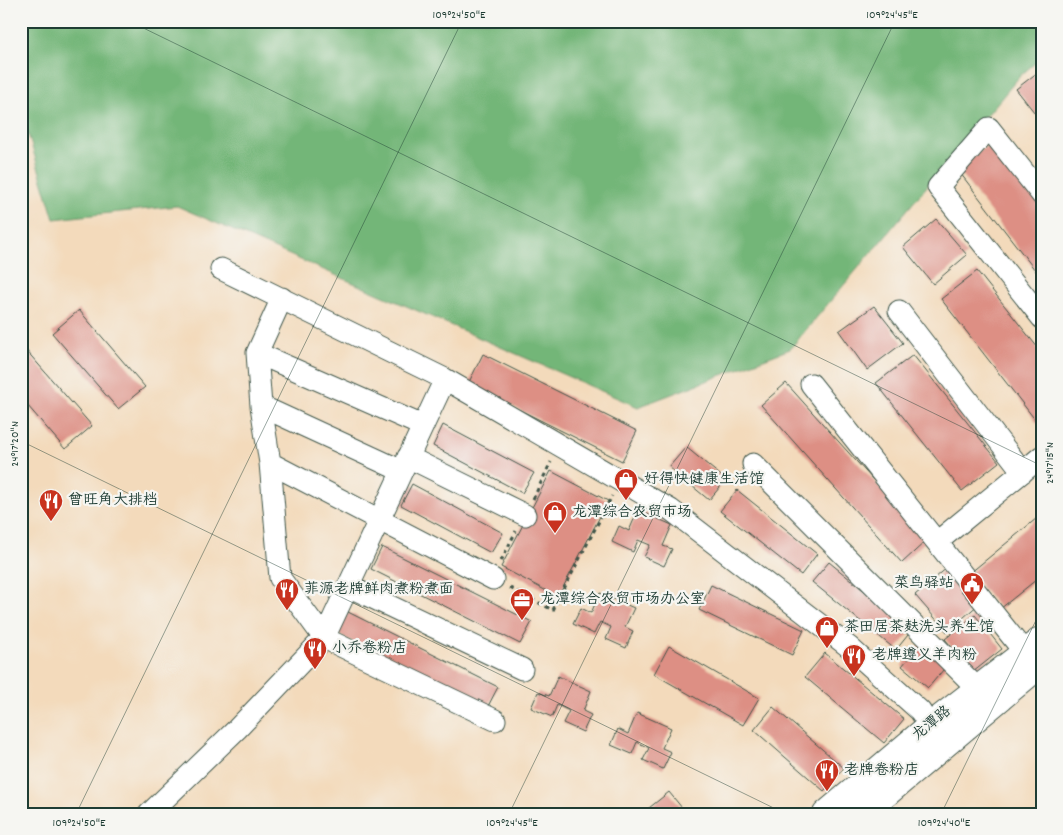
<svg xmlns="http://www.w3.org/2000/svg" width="1063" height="835" viewBox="0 0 1063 835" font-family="Dekko,'LXGW WenKai TC',sans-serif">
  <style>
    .forest { fill: #73b678; stroke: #497a56 }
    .building { fill: #dd8f84 }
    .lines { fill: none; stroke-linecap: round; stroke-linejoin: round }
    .minor-casing { stroke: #3f5548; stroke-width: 23 }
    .tertiary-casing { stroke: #3f5548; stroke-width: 28 }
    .path { stroke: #3f5548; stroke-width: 3; stroke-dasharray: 4 4; stroke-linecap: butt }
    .minor { stroke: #fff; stroke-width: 21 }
    .tertiary { stroke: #fff; stroke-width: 26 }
    .ticks { fill: none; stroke: #1f3d34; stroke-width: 1; stroke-opacity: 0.45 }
    .labels { text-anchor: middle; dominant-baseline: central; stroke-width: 4.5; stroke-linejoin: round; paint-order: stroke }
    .poi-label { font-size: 15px; fill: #1f3d34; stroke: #f6f6f2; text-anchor: start }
    .street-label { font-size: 15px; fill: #1f3d34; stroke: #f6f6f2 }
    .neatline { fill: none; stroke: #1f3d34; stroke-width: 2 }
    .ticks-label { font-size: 12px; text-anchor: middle; fill: #1f3d34 }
  </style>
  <rect width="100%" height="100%" fill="#f6f6f2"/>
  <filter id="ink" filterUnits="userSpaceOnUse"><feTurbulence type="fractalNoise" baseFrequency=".02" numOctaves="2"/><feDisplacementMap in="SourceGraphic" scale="10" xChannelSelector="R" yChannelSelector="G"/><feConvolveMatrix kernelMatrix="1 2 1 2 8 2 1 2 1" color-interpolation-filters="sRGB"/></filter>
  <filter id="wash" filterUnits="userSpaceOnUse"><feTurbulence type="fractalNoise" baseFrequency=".0096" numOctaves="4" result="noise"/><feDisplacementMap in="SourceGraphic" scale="20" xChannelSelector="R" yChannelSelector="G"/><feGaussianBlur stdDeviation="1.12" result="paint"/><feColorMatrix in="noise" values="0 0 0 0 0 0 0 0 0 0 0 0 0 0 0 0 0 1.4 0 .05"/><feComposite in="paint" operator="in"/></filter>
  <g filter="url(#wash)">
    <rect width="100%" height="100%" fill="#f3dabb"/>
    <!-- forest -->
    <path class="forest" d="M21,21H1042V57L1020,76L790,349L638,407L177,206L54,219L21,111Z"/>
    <g id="blocks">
      <!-- building -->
      <path class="building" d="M1042,69V122L1016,89Z
        M993,141L1042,205V279L957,169Z
        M936,219L967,255L933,284L903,247Z
        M977,271L1042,353L1040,426L941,299Z
        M874,306L903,343L867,370L839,331Z
        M79,310L145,387L118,409L52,333Z
        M25,349L92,426L65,449L21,398V353Z
        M483,354L637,431L622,461L468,384Z
        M913,355L999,462L962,491L876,383Z
        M786,383L927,540L902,563L761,405Z
        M443,425L534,473L522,493L433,446Z
        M686,447L726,480L709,500L669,467Z
        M551,471L608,501L558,597L501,567Z
        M412,484L503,533L491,553L401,505Z
        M737,490L817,554L801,575L720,511Z
        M638,510L672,525L663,546L672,549L664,566L644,557L650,545L638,540L633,552L612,542L619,526L629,531Z
        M1042,514V575L1000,609L970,573Z
        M382,547L532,622L520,644L371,569Z
        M829,562L912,630L896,650L812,582Z
        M948,567L980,603L947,632L915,595Z
        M711,585L804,630L792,655L699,610Z
        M600,593L634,608L625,627L633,631L626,648L606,639L611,627L600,622L594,634L573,624L581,608L591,613Z
        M348,612L498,687L486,710L337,634Z
        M975,615L1002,649L973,672L945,639Z
        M923,641L949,663L928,688L902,666Z
        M669,646L759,698L743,725L654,674Z
        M825,653L904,719L884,743L805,677Z
        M558,676L591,691L583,711L591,715L583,732L563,723L569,711L557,705L552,717L531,708L538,692L549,696Z
        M773,707L844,768L824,791L754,730Z
        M637,713L671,728L662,748L671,752L663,769L643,760L649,748L637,742L632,754L611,745L618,729L628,734Z
        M669,792L687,814H646L644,812Z"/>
    </g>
  </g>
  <g filter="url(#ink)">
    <use href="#blocks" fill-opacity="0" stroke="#3f5548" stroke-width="1"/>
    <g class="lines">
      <!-- minor casing -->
      <g class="minor-casing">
        <path id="minor" d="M1042,195L989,128L938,187L1042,318
          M221,269L445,379L671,510L849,647L920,711L930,726
          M282,298L257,353L261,406L270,463L280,578L324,638L495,720
          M899,311L1023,472
          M257,353L423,426
          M811,384L1025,653
          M261,406L402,471
          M408,457L525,515
          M270,463L493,579
          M753,464L978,689
          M937,542L1042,456
          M348,586L522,669
          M149,814L237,729L324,638L445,379"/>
      </g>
      <!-- tertiary casing -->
      <g class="tertiary-casing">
        <path id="tertiary" d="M826,814L930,726L1042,639
          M862,814L1042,663"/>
      </g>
      <!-- path -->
      <path class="path" d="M533,499L551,462
        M501,561L516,531
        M510,588L553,610L612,496"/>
      <!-- minor -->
      <use href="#minor" class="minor"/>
      <!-- tertiary -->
      <use href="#tertiary" class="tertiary"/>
    </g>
  </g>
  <!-- ticks -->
  <path class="ticks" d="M129,21L1042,466M21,38L29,21M21,441L786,814M76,814L462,21M509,814L895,21M941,814L1042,608"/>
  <!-- icons -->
  <defs>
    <g id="shop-pin" transform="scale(1.25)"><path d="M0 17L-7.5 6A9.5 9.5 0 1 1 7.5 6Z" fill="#c8321e" stroke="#f6f6f2"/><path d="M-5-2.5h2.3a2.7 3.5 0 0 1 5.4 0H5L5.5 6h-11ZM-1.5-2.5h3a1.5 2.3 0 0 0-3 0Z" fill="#fff"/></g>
    <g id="restaurant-pin" transform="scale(1.25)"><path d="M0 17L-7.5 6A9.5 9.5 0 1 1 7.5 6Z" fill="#c8321e" stroke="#f6f6f2"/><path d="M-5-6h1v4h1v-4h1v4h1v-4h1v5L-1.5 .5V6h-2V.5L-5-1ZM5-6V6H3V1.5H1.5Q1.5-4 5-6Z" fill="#fff"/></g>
    <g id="civic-pin" transform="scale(1.25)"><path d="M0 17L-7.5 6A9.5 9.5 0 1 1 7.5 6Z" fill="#c8321e" stroke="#f6f6f2"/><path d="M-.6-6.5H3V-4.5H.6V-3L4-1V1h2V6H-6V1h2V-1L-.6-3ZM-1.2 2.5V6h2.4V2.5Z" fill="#fff"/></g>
    <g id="office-pin" transform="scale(1.25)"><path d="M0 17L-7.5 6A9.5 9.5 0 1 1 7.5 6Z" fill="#c8321e" stroke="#f6f6f2"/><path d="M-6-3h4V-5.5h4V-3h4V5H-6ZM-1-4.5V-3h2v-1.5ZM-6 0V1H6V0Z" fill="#fff"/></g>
  </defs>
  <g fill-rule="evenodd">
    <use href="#shop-pin" x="626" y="480"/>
    <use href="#restaurant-pin" x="51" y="501"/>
    <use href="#shop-pin" x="555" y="513"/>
    <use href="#civic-pin" x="972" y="584"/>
    <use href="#restaurant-pin" x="287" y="590"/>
    <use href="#office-pin" x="522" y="600"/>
    <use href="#shop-pin" x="827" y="628"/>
    <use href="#restaurant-pin" x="315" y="649"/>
    <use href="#restaurant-pin" x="854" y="656"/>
    <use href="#restaurant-pin" x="827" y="771"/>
  </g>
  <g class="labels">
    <!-- poi labels -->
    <g class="poi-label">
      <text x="644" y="480">好得快健康生活馆</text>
      <text x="68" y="501">曾旺角大排档</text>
      <text x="572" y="513">龙潭综合农贸市场</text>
      <text x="954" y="584" text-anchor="end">菜鸟驿站</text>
      <text x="304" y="590">菲源老牌鲜肉煮粉煮面</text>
      <text x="540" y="600">龙潭综合农贸市场办公室</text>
      <text x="844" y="628">茶田居茶麸洗头养生馆</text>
      <text x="332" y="649">小乔卷粉店</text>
      <text x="872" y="656">老牌遵义羊肉粉</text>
      <text x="844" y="771">老牌卷粉店</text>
    </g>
    <!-- street labels -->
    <g class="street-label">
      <text transform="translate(932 724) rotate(-39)">龙潭路</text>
    </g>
  </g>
  <!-- margin -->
  <rect width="1063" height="835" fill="none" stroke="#f6f6f2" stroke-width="55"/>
  <rect x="28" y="28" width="1008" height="780" class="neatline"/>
  <g class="ticks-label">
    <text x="459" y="18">109°24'50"E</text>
    <text x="892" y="18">109°24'45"E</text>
    <text transform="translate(14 444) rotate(-90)" y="4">24°17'20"N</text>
    <text transform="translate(1049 463) rotate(-90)" y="4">24°17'15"N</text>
    <text x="79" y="826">109°24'50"E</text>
    <text x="512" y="826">109°24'45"E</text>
    <text x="944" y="826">109°24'40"E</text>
  </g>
</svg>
